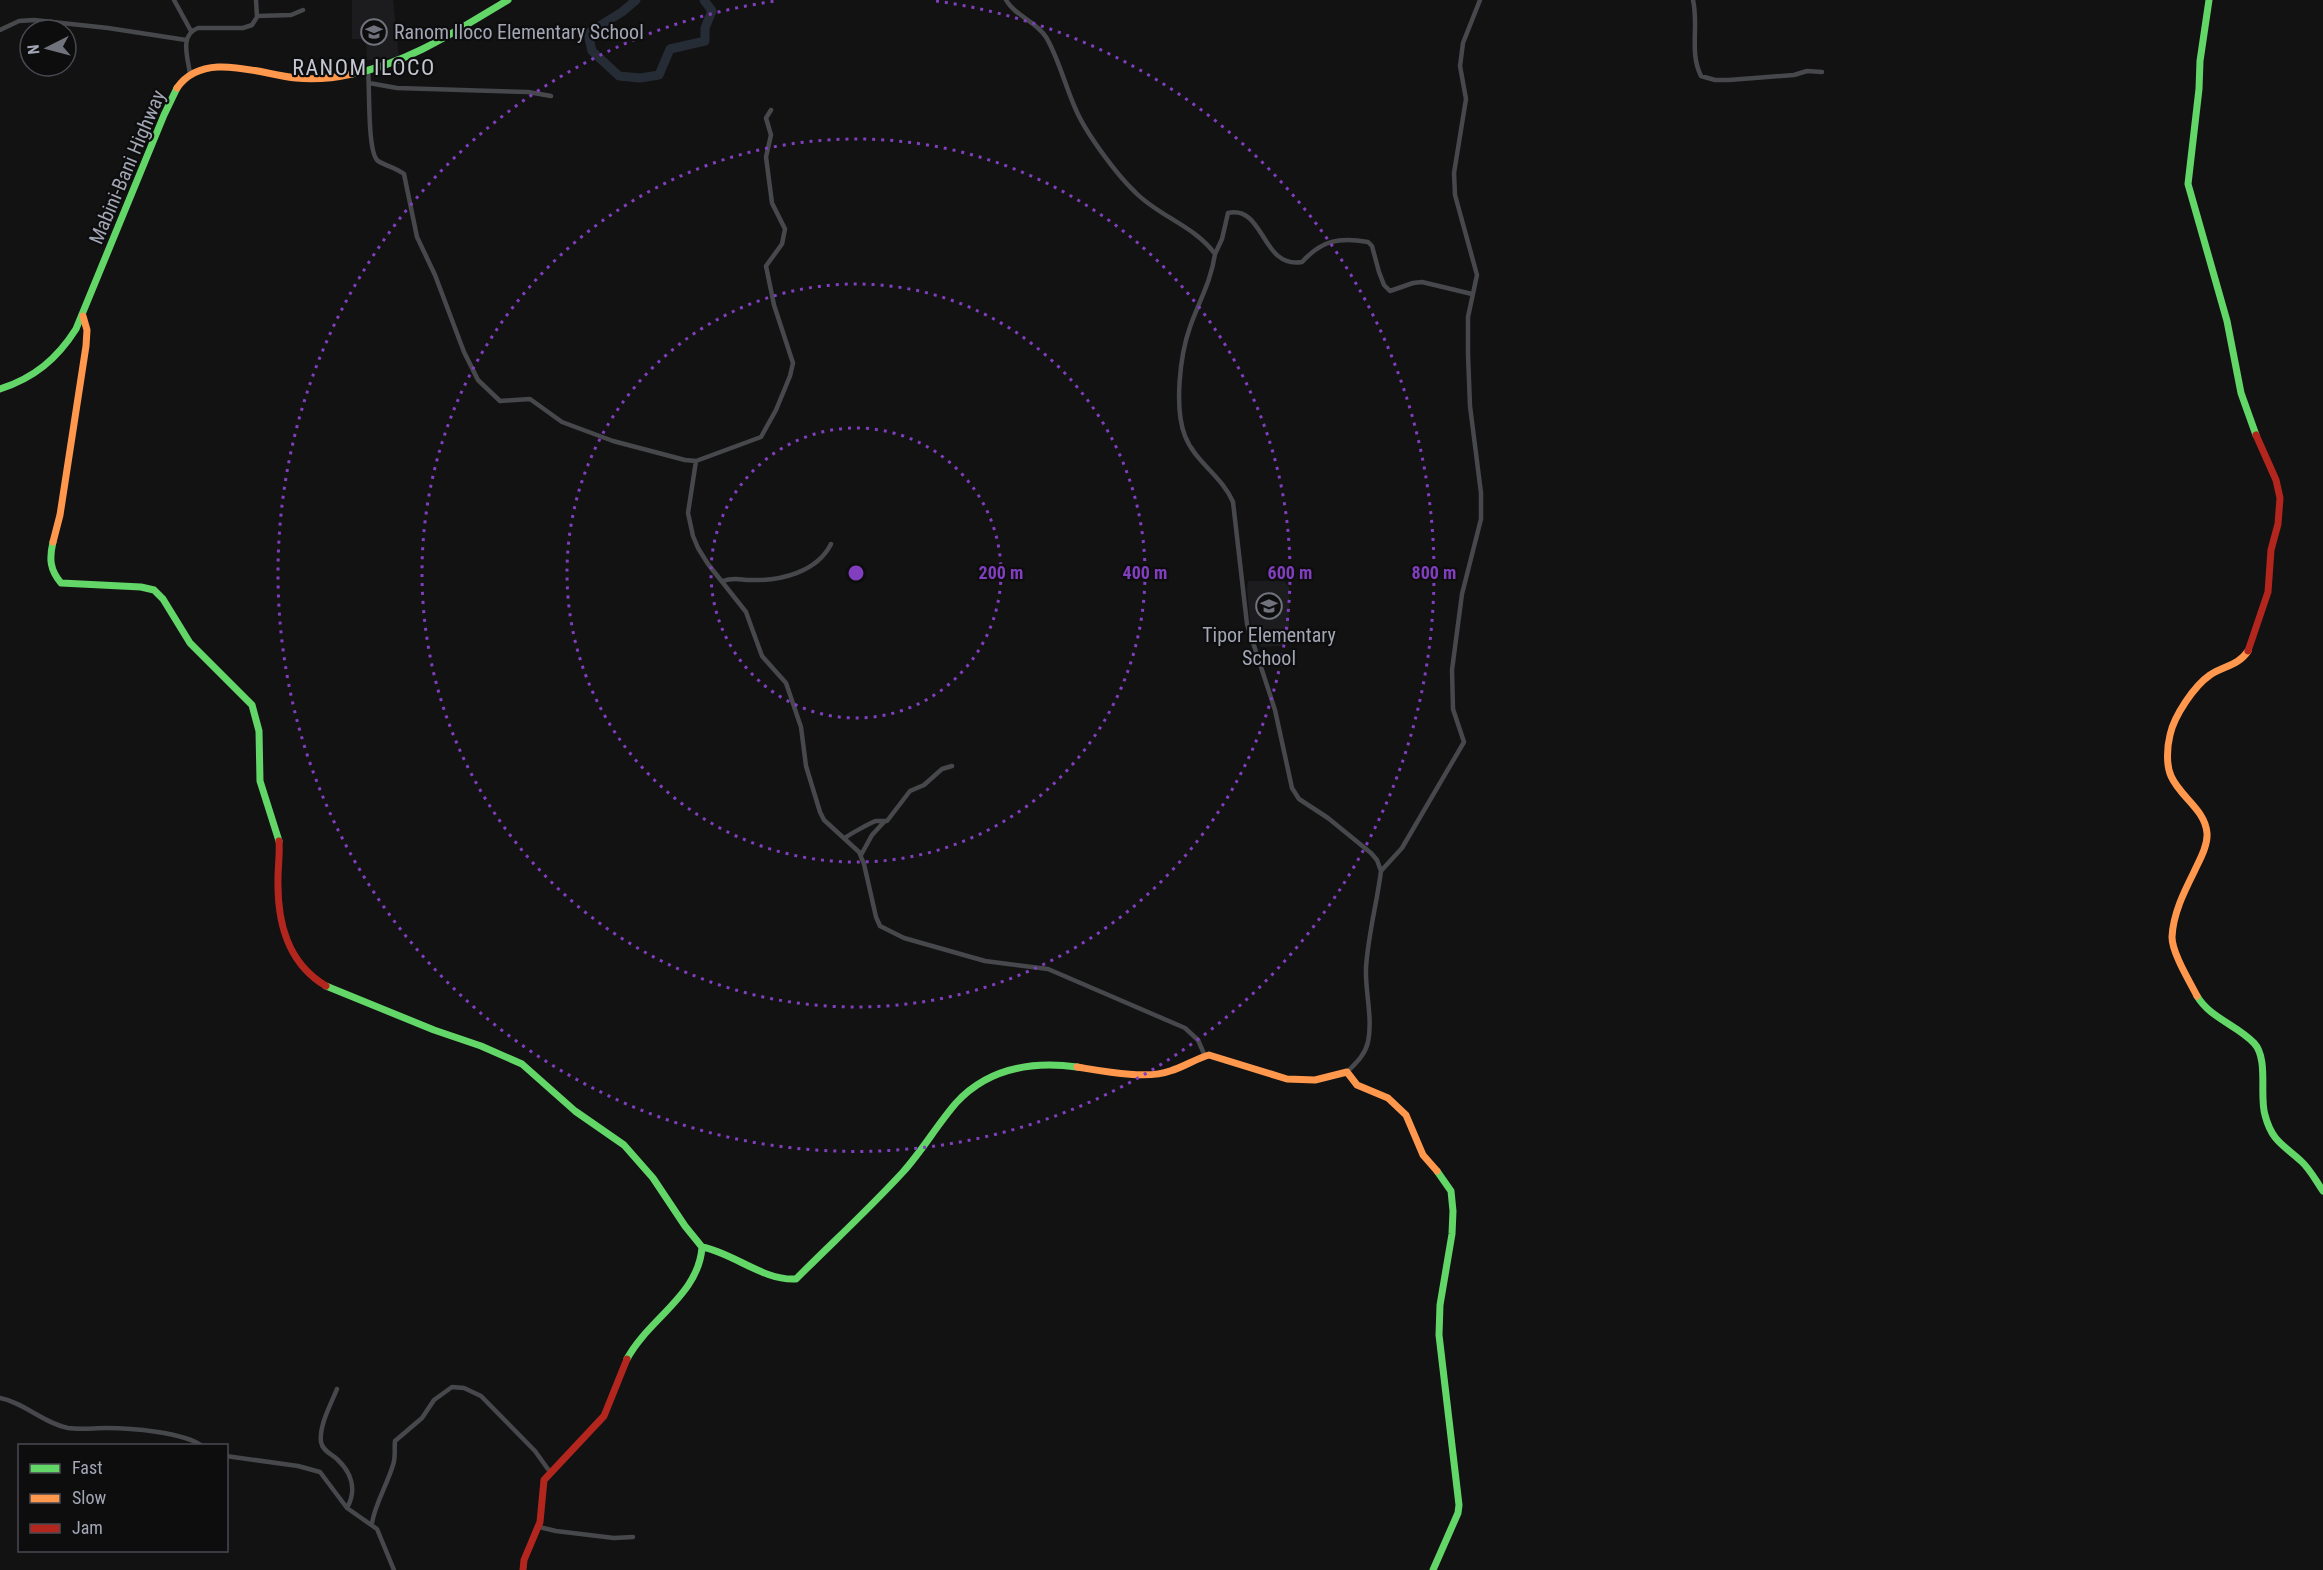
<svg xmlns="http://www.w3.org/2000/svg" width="2323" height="1570" viewBox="0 0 2323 1570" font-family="'Roboto Condensed',sans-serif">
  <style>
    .built { fill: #1c1c1f }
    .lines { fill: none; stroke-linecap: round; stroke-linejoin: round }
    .river { stroke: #262c35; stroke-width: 9 }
    .street { stroke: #47484c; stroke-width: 4.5 }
    .fast { stroke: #63d668; stroke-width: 7 }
    .slow { stroke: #ff974d; stroke-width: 7 }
    .jam { stroke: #b3261e; stroke-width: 7 }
    .ring { fill: none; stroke: #813ebe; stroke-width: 3; stroke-dasharray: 3 6 }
    .labels { text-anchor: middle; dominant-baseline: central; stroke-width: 4.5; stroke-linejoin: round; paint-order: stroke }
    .poi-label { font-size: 20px; fill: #a2a6b5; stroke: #0d0d0e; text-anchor: start }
    .street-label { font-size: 20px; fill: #a2a6b5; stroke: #0d0d0e }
    .quarter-label { font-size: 22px; letter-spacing: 1.5px; fill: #c4c6d1; stroke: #0d0d0e }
    .centre { fill: #813ebe; stroke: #0d0d0e; stroke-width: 3 }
    .ring-label { font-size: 18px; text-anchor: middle; font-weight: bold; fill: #813ebe; stroke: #0d0d0e; stroke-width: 4.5; stroke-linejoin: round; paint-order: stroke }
  </style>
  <rect width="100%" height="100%" fill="#121213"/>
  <!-- built -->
  <path class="built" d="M352,0H393L399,57L367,60L366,39H352Z
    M1248,581H1284L1289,587V639L1281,646L1261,647L1250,622L1247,589Z"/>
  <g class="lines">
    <!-- river -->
    <path class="river" d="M636,0L622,12L588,33L592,51L619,76L640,78L659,75L670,49L705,41V28L712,11L704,0"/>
    <!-- street -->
    <path class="street" d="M174,0L191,31
      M1006,0C1015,16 1036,21 1046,37C1059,59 1065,86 1076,110C1086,133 1116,174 1135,192C1158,216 1195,226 1215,254C1211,282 1199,301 1190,327C1180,355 1174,408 1185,436C1195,462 1222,476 1233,502L1247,624L1275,710L1292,788L1299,799L1328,818L1371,853L1377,860L1381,871C1377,903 1368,935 1366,968C1365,992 1373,1018 1368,1042C1365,1055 1356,1063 1347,1072
      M1693,0C1699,26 1689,52 1701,76L1715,80H1729L1794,75L1807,71L1822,72
      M257,16L291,15L303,10
      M0,30L19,21L34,20L108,28L186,40
      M368,71C370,87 367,153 378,161C386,166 397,168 404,174L417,237L435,275L464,352L478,380L500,401L530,399L562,422L613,441L685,460L696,461L761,437L776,410L790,376L793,363L774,305L766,266L782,244L785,229L772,203L766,157L771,135L766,118L771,110
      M190,74C188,58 179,35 198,28H243L252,25L257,17L256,0
      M369,83L397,88L528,92L551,96
      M1215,254L1222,239L1228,213C1265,205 1261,269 1302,262C1322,240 1339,237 1368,242L1372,246L1379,272L1384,285L1390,291L1413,283L1422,282L1472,294
      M696,461L688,513L693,536L698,548L708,564L746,612L762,656L786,683L801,727L806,766L820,812L824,820L859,852L864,864L876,917L880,926L904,938L985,961L1048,969L1185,1028L1198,1040L1205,1056
      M723,581C733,577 741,580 751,580C781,581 817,572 831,544
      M845,838C848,835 874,821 876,821C880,821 883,821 887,821L910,791L924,785L942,769L952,766
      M861,855L872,835L884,822
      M1381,871L1402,848L1464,742L1453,709L1452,670L1462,594L1481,519V493L1470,406L1468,354V317L1477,275L1455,195L1454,173L1466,99L1460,66L1463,43L1480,0
      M337,1389C331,1404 319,1425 321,1442C322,1450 331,1454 337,1459C352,1473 357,1490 347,1508
      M0,1398C25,1403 43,1423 68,1428C80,1430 94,1428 106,1428C129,1428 184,1432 202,1446
      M226,1456L298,1466L320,1472L347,1508L377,1529L394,1570
      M372,1523C375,1504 387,1485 393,1465C396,1457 394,1449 395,1441L422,1418L434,1400L452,1387L464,1388L481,1396L535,1451L550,1472
      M539,1527L556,1531L614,1538L633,1537"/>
    <!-- fast -->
    <path class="fast" d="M2209,0L2200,61L2199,89L2188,184L2227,321L2241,393L2256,435
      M352,74C409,63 459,29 508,0
      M0,389C34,378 57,359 76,329L164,115L177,88
      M53,542C49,559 50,570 61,583L141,587L154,590L163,599L190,643L252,705L259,731L260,781L279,841
      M326,986L434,1030L481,1046L522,1064L575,1111L624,1145L653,1178L685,1226L702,1247C699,1295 648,1319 627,1359
      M2197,996C2210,1018 2237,1025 2254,1043C2269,1059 2259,1096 2265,1115C2272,1142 2284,1145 2301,1161C2310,1169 2316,1181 2323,1191
      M702,1247C734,1253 763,1281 796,1279C832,1243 869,1209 903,1172C922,1151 937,1125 956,1103C988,1068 1032,1061 1077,1067
      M1433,1570L1458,1513L1459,1505L1439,1335L1440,1305L1452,1234L1453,1211L1451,1191L1437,1171"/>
    <!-- slow -->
    <path class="slow" d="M177,88C203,50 259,74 296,78C315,80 334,78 352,74
      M53,542L60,515L86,346L87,330L83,316
      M2197,996C2190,982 2172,953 2172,937C2173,914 2184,892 2194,872C2199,861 2208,846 2207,833C2205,809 2180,797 2171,776C2166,765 2167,747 2170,735C2174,716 2194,686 2210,675C2224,666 2239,665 2248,651
      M1077,1067C1102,1071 1147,1080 1170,1071C1184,1067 1195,1059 1209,1055L1287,1079L1315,1080L1347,1072L1357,1085L1388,1098L1406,1115L1423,1155L1437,1171"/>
    <!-- jam -->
    <path class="jam" d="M2248,651L2268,592L2271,550L2278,524L2280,498L2276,480L2256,435
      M279,841C280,854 278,866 278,878C277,922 287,963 326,986
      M523,1570L524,1560L540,1522L544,1480L604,1416L627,1359"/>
  </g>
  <!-- distance rings -->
  <g class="ring">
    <circle cx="856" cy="573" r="145"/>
    <circle cx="856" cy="573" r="289"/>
    <circle cx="856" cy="573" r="434"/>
    <path d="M936 1A578 578 0 1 1 776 1"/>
  </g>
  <!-- icons -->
  <defs>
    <g id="school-ring" transform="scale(1.35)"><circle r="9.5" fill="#0d0d0e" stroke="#70727c" stroke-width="1.5"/><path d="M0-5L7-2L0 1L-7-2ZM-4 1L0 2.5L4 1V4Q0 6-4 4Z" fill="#70727c"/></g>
  </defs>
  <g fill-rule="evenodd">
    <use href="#school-ring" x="374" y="32"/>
    <use href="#school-ring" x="1269" y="606"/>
  </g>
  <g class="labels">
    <!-- poi labels -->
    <g class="poi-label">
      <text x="394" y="32">Ranom Iloco Elementary School</text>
      <text x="1269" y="635" text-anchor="middle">Tipor Elementary<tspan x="1269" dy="23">School</tspan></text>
    </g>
    <!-- street labels -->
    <g class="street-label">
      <text transform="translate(127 167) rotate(-67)">Mabini-Bani Highway</text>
    </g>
    <!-- quarter labels -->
    <g class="quarter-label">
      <text x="364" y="67">RANOM ILOCO</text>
    </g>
  </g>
  <circle cx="856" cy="573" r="9" class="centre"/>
  <g class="ring-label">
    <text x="1001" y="579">200 m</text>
    <text x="1145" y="579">400 m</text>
    <text x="1290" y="579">600 m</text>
    <text x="1434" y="579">800 m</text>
  </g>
  <!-- legend -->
  <rect x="18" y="1444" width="210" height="108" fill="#0d0d0e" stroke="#494a51" stroke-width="1.5"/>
  <rect x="30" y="1464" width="30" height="9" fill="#63d668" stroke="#494a51" stroke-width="1.5"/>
  <text x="72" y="1474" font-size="18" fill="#a2a6b5">Fast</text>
  <rect x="30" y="1494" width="30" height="9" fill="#ff974d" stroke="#494a51" stroke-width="1.5"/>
  <text x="72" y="1504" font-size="18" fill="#a2a6b5">Slow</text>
  <rect x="30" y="1524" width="30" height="9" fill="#b3261e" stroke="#494a51" stroke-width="1.5"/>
  <text x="72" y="1534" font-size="18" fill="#a2a6b5">Jam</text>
  <!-- north arrow -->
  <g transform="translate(48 48) rotate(264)"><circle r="28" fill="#0d0d0e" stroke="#494a51" stroke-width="1.5"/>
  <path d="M0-4.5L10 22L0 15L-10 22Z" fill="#70727c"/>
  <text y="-9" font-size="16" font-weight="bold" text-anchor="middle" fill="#a2a6b5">N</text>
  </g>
</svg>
